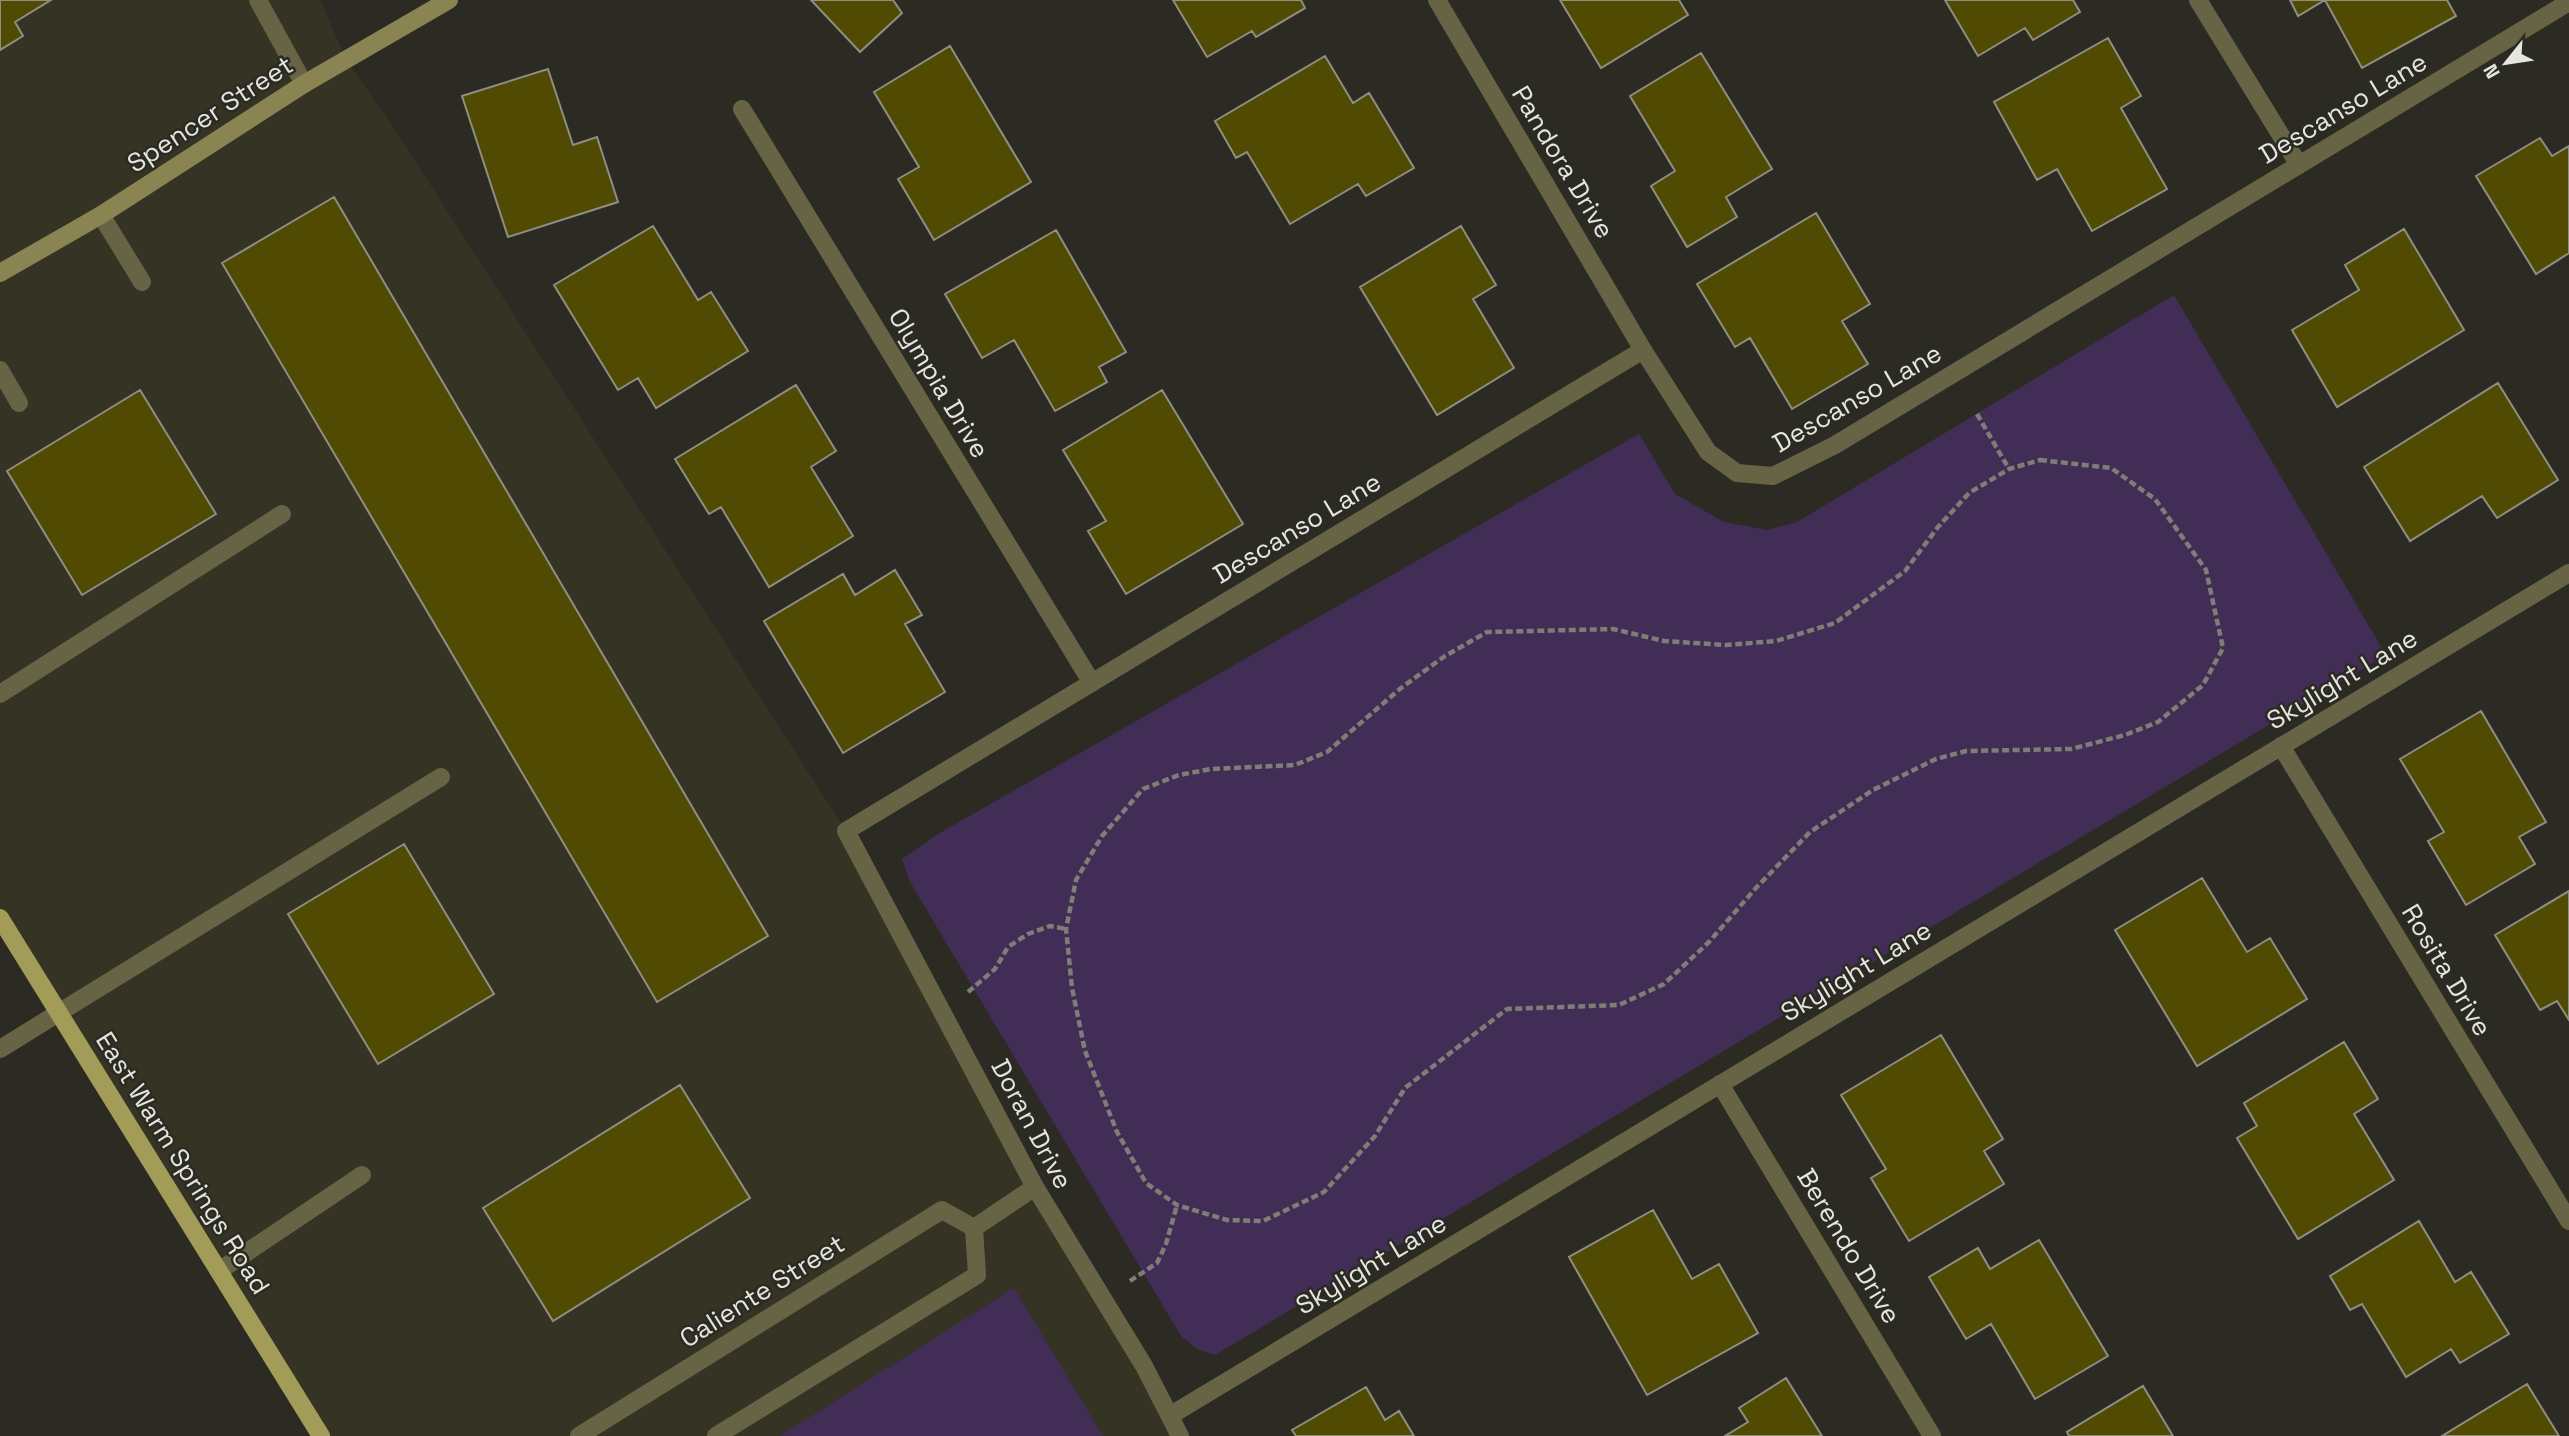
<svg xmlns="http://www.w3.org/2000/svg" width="2569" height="1436" viewBox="0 0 2569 1436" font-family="'Space Grotesk',sans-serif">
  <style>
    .built { fill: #343324 }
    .green { fill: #422d56 }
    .building { fill: #504a02; stroke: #8f8e84; stroke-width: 2 }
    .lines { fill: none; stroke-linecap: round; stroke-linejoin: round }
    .path { stroke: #7e7d76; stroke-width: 4.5; stroke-dasharray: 7 3.5; stroke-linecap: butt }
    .lane { stroke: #676445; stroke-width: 18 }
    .street { stroke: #676445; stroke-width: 18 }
    .secondary { stroke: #898451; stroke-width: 18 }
    .primary { stroke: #a39c59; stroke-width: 18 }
    .labels { text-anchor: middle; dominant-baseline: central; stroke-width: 5; stroke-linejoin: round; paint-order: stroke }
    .street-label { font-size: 26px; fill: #e6e6e0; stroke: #2c2b23 }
  </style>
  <rect width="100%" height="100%" fill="#2c2b23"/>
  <!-- built -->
  <path class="built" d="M0,0H320L347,61L390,122L846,831L1180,1436H321L0,917Z"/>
  <!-- green -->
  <path class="green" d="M2174,295L2386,655L1215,1355L1197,1349L1181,1336L910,882L902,859L938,834L1639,434L1675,494L1724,522L1767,530L1797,522Z
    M1014,1288L1103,1436H780Z"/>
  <!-- building -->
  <path class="building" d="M0,0H51L15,22L23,36L0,50Z
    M811,0H893L902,13L860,52Z
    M1173,0H1301L1305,8L1256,37L1252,31L1207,57Z
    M1560,0H1679L1688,15L1601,68Z
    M1945,0H2073L2080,12L2033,40L2025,28L1978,56Z
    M2290,0H2447L2456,16L2362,68L2325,0L2298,16Z
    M2108,38L2141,96L2121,108L2167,189L2092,231L2057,169L2037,180L1994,102Z
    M950,46L1031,182L934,240L898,179L919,167L874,92Z
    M1701,53L1772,169L1726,197L1737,217L1687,247L1651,186L1675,171L1630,96Z
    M1325,56L1353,103L1369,93L1414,168L1366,196L1358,184L1290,224L1247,152L1236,158L1215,121Z
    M548,69L573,145L597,137L618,202L508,237L462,96Z
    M2540,138L2552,156L2569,146V253L2536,274L2476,176Z
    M334,197L768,936L657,1002L222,263Z
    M1816,213L1870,304L1842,321L1868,364L1792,409L1750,338L1735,347L1697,284Z
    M653,226L698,300L711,292L748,351L656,408L638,378L618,390L554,285Z
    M1461,226L1496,285L1473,299L1514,368L1437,415L1360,287Z
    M2404,229L2464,330L2337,407L2292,330L2359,290L2345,265Z
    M1056,230L1126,352L1099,367L1107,382L1055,411L1014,340L982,358L945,294Z
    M2498,383L2558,480L2497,518L2482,496L2410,541L2364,467Z
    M796,385L836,451L811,467L853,536L769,587L721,507L709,514L675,459Z
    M140,390L216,514L82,595L7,471Z
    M1162,390L1243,524L1126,594L1088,531L1106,521L1063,450Z
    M895,570L922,615L905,624L945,692L843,753L764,621L843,574L855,595Z
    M2481,711L2546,822L2519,837L2535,864L2466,905L2428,841L2444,832L2400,759Z
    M404,844L494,994L378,1064L288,914Z
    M2202,878L2247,952L2270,938L2307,999L2197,1066L2115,930Z
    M2569,891V1020L2557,1001L2540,1010L2495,935Z
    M1941,1035L2003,1139L1984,1151L2004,1184L1909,1241L1871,1178L1886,1169L1841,1095Z
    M2344,1042L2378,1099L2354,1114L2394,1180L2298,1239L2237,1138L2257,1126L2244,1103Z
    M680,1085L750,1198L553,1321L483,1208Z
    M1653,1210L1692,1279L1719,1264L1758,1333L1647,1395L1569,1257Z
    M2419,1221L2455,1282L2471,1272L2509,1334L2460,1363L2451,1349L2406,1377L2362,1304L2350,1310L2330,1276Z
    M2039,1240L2108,1356L2035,1399L1991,1324L1966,1339L1929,1277L1978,1248L1990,1269Z
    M1786,1378L1822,1436H1725L1748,1422L1739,1408Z
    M2527,1384L2559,1436H2442Z
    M2143,1386L2173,1436H2069L2067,1432Z
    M1366,1387L1385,1420L1399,1411L1414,1436H1296L1292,1430Z"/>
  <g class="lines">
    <!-- path -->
    <path class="path" d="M1977,414L2009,469
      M2040,460L2111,468L2155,499L2206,570L2223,648L2203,685L2158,722L2125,735L2071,749L1966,751L1936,759L1873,790L1810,832L1755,889L1709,942L1664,984L1619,1005L1507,1009L1405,1088L1375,1136L1324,1192L1263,1221L1227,1220L1177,1205L1146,1183L1117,1132L1085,1051L1072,988L1066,929L1076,880L1102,836L1143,789L1179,775L1211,769L1295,765L1327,752L1401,688L1445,656L1487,632L1613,629L1664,641L1726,645L1776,641L1835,623L1905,571L1938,527L1969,493L2009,469Z
      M968,992L995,969L1008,947L1028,934L1050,926L1066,929
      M1130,1281L1157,1263L1166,1244L1177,1205"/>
    <!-- lane -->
    <path class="lane" d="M258,0L304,84
      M101,215L142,282
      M0,370L19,403
      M0,694L282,514
      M0,1049L441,777
      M219,1271L362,1175"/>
    <!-- street -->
    <path class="street" d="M1437,0L1643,350L1708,452L1737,473L1773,476L1835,445L2569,2
      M2198,0L2299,165
      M742,109L1092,683
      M2281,746L2569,1221
      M1720,1084L1932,1436
      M974,1228L1035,1187
      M1171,1415L2569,573
      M579,1436L942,1210L974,1228
      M716,1436L977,1275L974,1228
      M1180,1436L1144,1366L1035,1187L846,831L1643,350"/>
    <!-- secondary -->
    <path class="secondary" d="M0,273L101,215L304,84L449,0"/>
    <!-- primary -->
    <path class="primary" d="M0,918L321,1436"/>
  </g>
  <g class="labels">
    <!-- street labels -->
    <g class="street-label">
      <text transform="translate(2343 108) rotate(-31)">Descanso Lane</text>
      <text transform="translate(210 114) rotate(-33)">Spencer Street</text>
      <text transform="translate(1563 162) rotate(59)">Pandora Drive</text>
      <text transform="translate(939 383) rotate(59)">Olympia Drive</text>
      <text transform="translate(1857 398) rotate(-30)">Descanso Lane</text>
      <text transform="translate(1297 528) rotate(-31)">Descanso Lane</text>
      <text transform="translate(2342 679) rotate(-31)">Skylight Lane</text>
      <text transform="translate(2447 970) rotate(59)">Rosita Drive</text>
      <text transform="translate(1856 971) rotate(-31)">Skylight Lane</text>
      <text transform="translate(1032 1124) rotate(62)">Doran Drive</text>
      <text transform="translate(183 1163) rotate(58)">East Warm Springs Road</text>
      <text transform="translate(1849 1246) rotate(59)">Berendo Drive</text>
      <text transform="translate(1371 1264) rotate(-31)">Skylight Lane</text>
      <text transform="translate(762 1291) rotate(-32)">Caliente Street</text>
    </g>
  </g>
  <!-- north arrow -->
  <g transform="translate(2506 63) rotate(240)" stroke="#2c2b23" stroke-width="5" paint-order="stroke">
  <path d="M0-5L12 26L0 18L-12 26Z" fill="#e6e6e0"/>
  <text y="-10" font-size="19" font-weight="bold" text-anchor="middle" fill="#e6e6e0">N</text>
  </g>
</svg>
